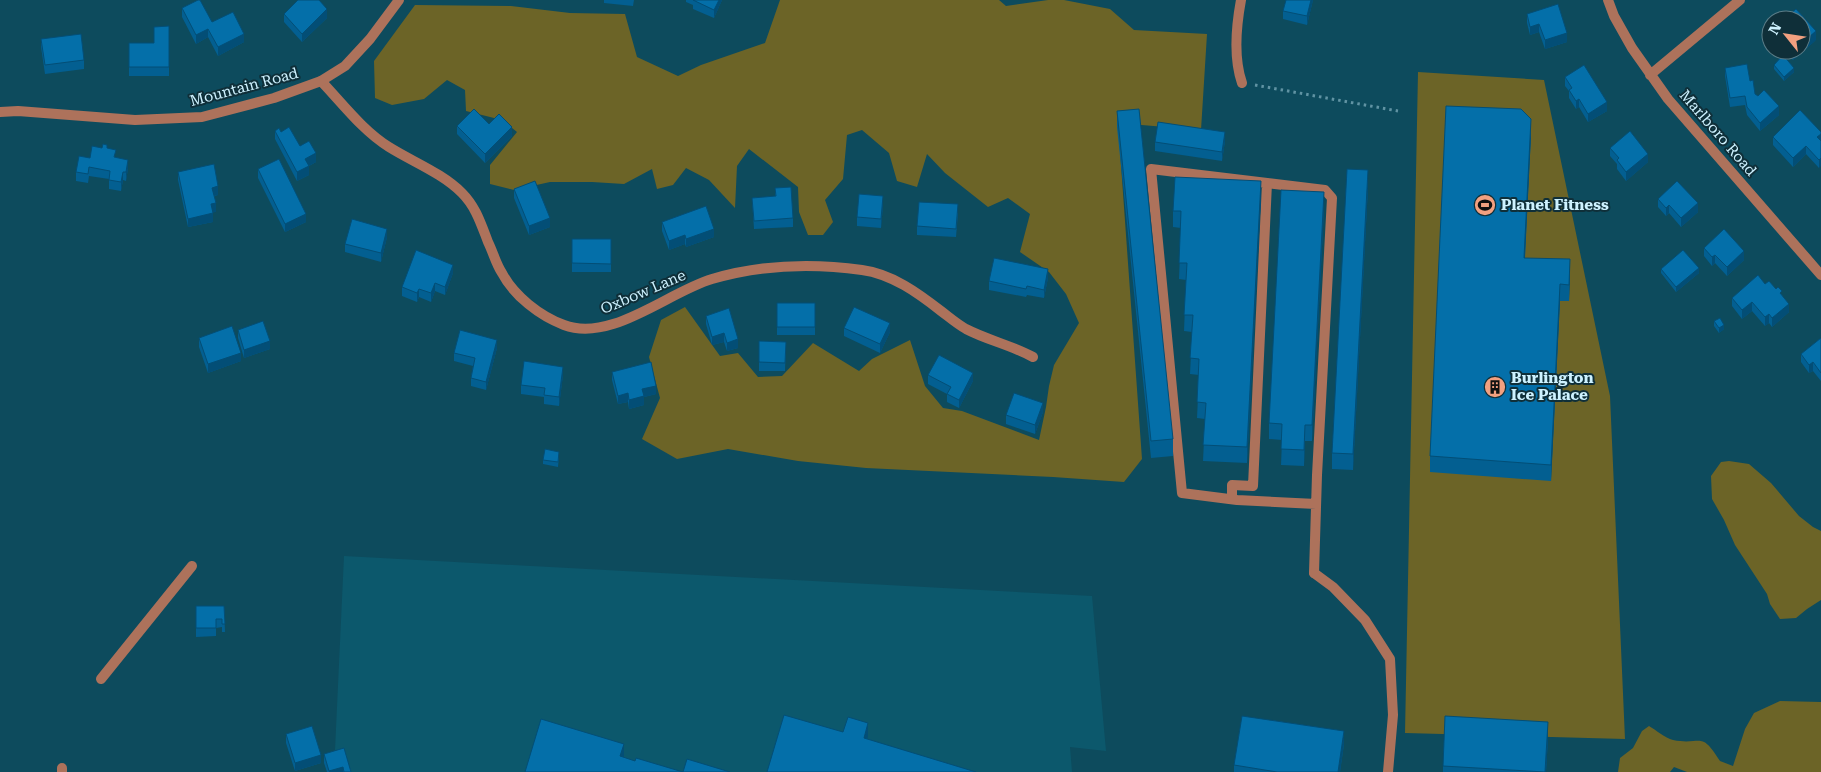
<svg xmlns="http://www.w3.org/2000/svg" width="1821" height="772" viewBox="0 0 1821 772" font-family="'Roboto Serif',serif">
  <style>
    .built { fill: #0c586c }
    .green { fill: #6c6427 }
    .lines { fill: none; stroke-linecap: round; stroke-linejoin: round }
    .path { stroke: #6093a3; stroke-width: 3; stroke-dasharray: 2.5 4; stroke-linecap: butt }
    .service { stroke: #ad725b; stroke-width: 10 }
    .minor { stroke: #ad725b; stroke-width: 10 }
    .tertiary { stroke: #ad725b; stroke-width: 10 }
    .wall { fill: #035f91 }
    .shaded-wall { fill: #034e76 }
    .building { fill: #046fa9; stroke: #034e76 }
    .labels { text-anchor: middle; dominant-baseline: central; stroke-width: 4; stroke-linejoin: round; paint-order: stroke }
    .street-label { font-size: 15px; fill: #cef2ff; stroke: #0f2f39 }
    .poi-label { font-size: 15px; font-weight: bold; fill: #cef2ff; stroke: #0f2f39; text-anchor: start }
  </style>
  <rect width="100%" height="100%" fill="#0d4b5d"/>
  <!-- built -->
  <path class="built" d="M344,556L1092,596L1106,751L1070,747L1072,772H334Z"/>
  <!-- green -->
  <path class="green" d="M780,0H999L1006,6L1048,0H1064L1110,9L1134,30L1207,34L1201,130L1118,123L1142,459L1124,482L1053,477L866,468L798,461L728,449L677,459L642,439L660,398L649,357L661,320L685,307L720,356L738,353L758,377L782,376L813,343L859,371L872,359L910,340L925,386L943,408L962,411L1039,440L1046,407L1049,386L1054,365L1079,323L1066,294L1049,272L1020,252L1030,214L1008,198L988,207L945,173L927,154L917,187L897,181L889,153L862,130L847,135L843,179L825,200L833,222L823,235H808L799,212L798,187L749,149L737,166L735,208L709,180L686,168L673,185L657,189L652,169L624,184L592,182H550L514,190L490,184V165L517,132L502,120L466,111L465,90L447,80L424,99L392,105L375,98L374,61L415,5L511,6L570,13L625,14L637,57L678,76L701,65L765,43Z
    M1418,72L1544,80L1610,396L1625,739L1405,733Z
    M1729,461L1749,464L1771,483L1799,516L1813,527L1821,531V600L1807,609L1796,618L1780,619L1770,604L1767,594L1735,545L1724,520L1712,499L1711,476L1721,462Z
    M1780,701L1821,702V772H1687L1674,767L1670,772H1618L1620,758L1633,748L1642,731L1649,726C1656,730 1665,738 1673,740C1702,746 1700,729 1720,761L1733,766L1745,729L1754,713Z"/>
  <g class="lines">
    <!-- path -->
    <path class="path" d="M1255,85L1398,111"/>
    <!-- service -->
    <path class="service" d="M1232,499V485L1253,486L1267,183
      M1314,573L1317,475L1332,198L1325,190L1151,169L1182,493L1237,500L1316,504
      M101,679L192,566"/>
    <!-- minor -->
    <path class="minor" d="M1241,0C1236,27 1233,57 1242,83
      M1608,0L1614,16L1632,48L1668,99L1821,275
      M1650,75L1740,0
      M321,81C342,103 363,131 389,147C413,162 442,173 462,193C476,207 481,224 488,242C493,252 496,264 502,273C514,296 540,316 564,325C611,343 668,292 712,279C760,265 813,263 862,270C892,274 918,293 941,311C949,317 957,324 966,329C987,340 1011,345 1033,357
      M1314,573L1333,587L1365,620L1390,659L1393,715L1388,772
      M62,768V772"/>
    <!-- tertiary -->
    <path class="tertiary" d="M0,112L18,111L135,120L202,117L274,98L321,81L345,66L370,39L399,0"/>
  </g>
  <!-- wall -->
  <path class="wall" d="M604,0H634L633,6L604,3Z
    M686,0H722L714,18L693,9V5L686,2Z
    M1286,0H1313L1307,25L1283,19V11Z
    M182,8L212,22L244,42L218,56L208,37L196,44L182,17Z
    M284,14L327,18L302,42L284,22Z
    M1527,14L1567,42L1545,49L1539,32L1530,35L1527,23Z
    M169,26V76H129V43H154Z
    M41,39L84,60V69L45,74L41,47Z
    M1816,40L1793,60L1785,50H1801Z
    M1774,65L1794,72L1784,81L1774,69Z
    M1725,68L1750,81L1755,94L1779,115L1760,131L1747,115L1745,105L1730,107L1725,76Z
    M1565,77L1607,111L1588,122L1579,107L1576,109L1569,98V91L1565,86Z
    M1117,111L1173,439V456L1151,458L1117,127Z
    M489,124L512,136L485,163L457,134V126Z
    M275,131L281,132L300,146L316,162L309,166V175L297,181L275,139Z
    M1821,132L1819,168L1806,154L1793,167L1773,145V137Z
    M1531,135L1525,258L1570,276L1569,301H1560L1551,481L1430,472V456Z
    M1225,141L1222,161L1155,151V142Z
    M102,148H107L116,158L128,168L126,181L123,180L121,191L109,189V179L89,176L88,183L76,181V172L90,158Z
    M1610,148L1648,162L1626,181L1617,169V164L1610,156Z
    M258,169L306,222L285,232L258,178Z
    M178,172L218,195L214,196L216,212H213V222L188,227L178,180Z
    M1368,187L1353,470L1332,469V453Z
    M775,188L793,218V227L754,229L752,198L775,196Z
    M514,189L550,227L529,235L514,198Z
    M1261,197L1247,463L1203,461L1205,419L1197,418L1199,375L1190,374L1192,332L1184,331L1186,280L1179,279L1181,228L1173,227V211Z
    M1658,199L1698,212L1681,227L1669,213L1666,216L1658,207Z
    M883,205L881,228L857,226V217Z
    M1324,209L1312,441H1305L1304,466L1281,465L1282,440L1269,439V423Z
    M958,213L956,237L917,235V226Z
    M662,222L714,237L686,247L685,244L669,250L662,231Z
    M387,237L381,262L345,252V244Z
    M572,239H611V272H572Z
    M1704,248L1744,260L1727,276L1715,263L1712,266L1704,256Z
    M1661,269L1699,273L1676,292L1661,273Z
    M453,273L445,295L435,291L431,302L419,297L417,302L402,296V287Z
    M1048,278L1044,298L1027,295L1026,297L989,290V281Z
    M1765,284L1782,295L1789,312L1772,327L1769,323L1765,326L1752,311L1742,319L1732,306V298Z
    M777,303H815V335H777Z
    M706,316L738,348L727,351L724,342L712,345L706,324Z
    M1714,321L1724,329L1719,333L1714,326Z
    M844,328L890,332L880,353L844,336Z
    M238,330L270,349L244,358L238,338Z
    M199,338L241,361L208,373L199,347Z
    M1821,338V381L1813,371L1809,373L1801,362V354Z
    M759,341L786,342L785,371H759Z
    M497,348L486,390L471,386V378L473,366L454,361V353Z
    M612,372L656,394L644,397V405L629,409L628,402L618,404L612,380Z
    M563,375L559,406L544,404V397L521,394V385Z
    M928,375L973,381L959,408L947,402V394L928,384Z
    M1043,412L1035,434L1006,424V415Z
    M559,456L558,467L543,464V460Z
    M196,606H224L225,632H222V627L216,628V636L196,637Z
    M286,734L321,763L295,771L286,743Z
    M1548,738L1546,772H1443V766Z
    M1344,744L1340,772H1234V765Z
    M324,754L351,772H327L324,763Z"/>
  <!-- shaded-wall -->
  <path class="shaded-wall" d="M719,0H722L714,18V10Z
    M1311,0H1313L1307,25V16Z
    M327,9V18L302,42V34Z
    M1539,24V32L1530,35V27Z
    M208,29V37L196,44V35Z
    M1816,31V40L1793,60V51L1794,50H1801V44Z
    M1567,33V42L1545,49V40Z
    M244,34V42L218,56V47Z
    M1794,68V72L1784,81V77Z
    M1579,99V107L1576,109V101Z
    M1607,102V111L1588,122V114Z
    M1779,106V115L1760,131V123Z
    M1531,119V135L1524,274V258Z
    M512,127V136L485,163V154Z
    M1225,132V141L1222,161V152Z
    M1821,134V143L1817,137Z
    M1806,146V154L1793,167V158Z
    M316,153V162L305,168V159Z
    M1648,154V162L1626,181V172Z
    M1821,158V166L1819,168V160Z
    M128,160V168L126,181V172Z
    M309,166V175L297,181V172Z
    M1368,170V187L1353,470V454Z
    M123,172V180L121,191V182Z
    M1261,181V197L1247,463V447Z
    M218,186V195L212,196V188Z
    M1324,192V209L1312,441V425Z
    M883,196V205L881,228V219Z
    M216,203V212L211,213V204Z
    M1698,203V212L1681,227V218Z
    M1669,205V213L1666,216V208Z
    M213,213V222L188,227V219Z
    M306,214V222L285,232V224Z
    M550,218V227L529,235V226Z
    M387,229V237L381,262V253Z
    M714,229V237L686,247V239Z
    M685,235V244L669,250V241Z
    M1744,251V260L1727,276V267Z
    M1715,255V263L1712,266V257Z
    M1570,259V276L1569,301V285Z
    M453,265V273L445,295V287Z
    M1699,268V273L1676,292V287Z
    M1048,269V278L1044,298V290Z
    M435,283V291L431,302V293Z
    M1560,284V301L1551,481V465Z
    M419,289V297L417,302V293Z
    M1752,302V311L1742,319V310Z
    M1789,304V312L1772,327V318Z
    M1769,314V323L1765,326V317Z
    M890,323V332L880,353V344Z
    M1724,325V329L1719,333V328Z
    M724,333V342L712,345V337Z
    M738,339V348L727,351V343Z
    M497,340V348L486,390V382Z
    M270,341V349L244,358V350Z
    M241,353V361L208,373V364Z
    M1813,362V371L1809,373V365Z
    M563,367V375L559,406V397Z
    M973,373V381L959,408V400Z
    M656,386V394L644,397V405L629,409V400L642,389Z
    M628,393V402L618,404V396Z
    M1043,403V412L1035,434V425Z
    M1305,425V441L1304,466V450Z
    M1548,722V738L1546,772H1545Z
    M868,723V736L864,751V738Z
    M1344,731V744L1340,772H1338Z
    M624,744V757L620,769V756Z
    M321,755V763L295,771V763Z
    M343,767V772H329V771Z"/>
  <!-- building -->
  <path class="building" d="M198,0H200L212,22L233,12L244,34L218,47L208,29L196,35L182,8Z
    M298,0H319L327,9L302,34L284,14Z
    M693,0H719L714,10Z
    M1286,0H1311L1307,16L1283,11Z
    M1558,4L1567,33L1545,40L1539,24L1530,27L1527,14Z
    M1796,9L1816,31L1801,44V20H1783Z
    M169,26V67H129V43H154V27Z
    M81,34L84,60L45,65L41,39Z
    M1783,55L1794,68L1784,77L1774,65Z
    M1747,64L1750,81L1753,80L1755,94L1758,96L1764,90L1779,106L1760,123L1747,107L1745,96L1730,98L1725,68Z
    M1584,65L1607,102L1588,114L1579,99L1576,101L1569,90L1572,88L1565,77Z
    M1446,106L1521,109L1531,119L1524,258L1570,259L1569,285L1560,284L1551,465L1430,456Z
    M474,109L489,124L499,114L512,127L485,154L457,126Z
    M1139,109L1173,439L1151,441L1117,111Z
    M1800,110L1821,132V134L1817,137L1821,141V158L1819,160L1806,146L1793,158L1773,137Z
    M1158,122L1225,132L1222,152L1155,142Z
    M289,127L300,146L309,141L316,153L305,159L309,166L297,172L275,131L279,128L281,132Z
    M1630,131L1648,154L1626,172L1617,160L1619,158L1610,148Z
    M103,144L107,145V148L116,150L114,157L128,160L126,172H123L121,182L109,180L110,171L89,167L88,174L76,172L79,156L90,158L92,146L102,148Z
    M279,159L306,214L285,224L258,169Z
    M214,164L218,186L212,188L216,203L211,204L213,213L188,219L178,172Z
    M1347,169L1368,170L1353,454L1332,453Z
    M1175,177L1261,181L1247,447L1203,445L1206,403L1197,402L1199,359L1190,358L1193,315H1184L1187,263H1179L1181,211H1173Z
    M535,181L550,218L529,226L514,189Z
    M1677,181L1698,203L1681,218L1669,205L1666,208L1658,199Z
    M791,187L793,218L754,221L752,198L776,196L775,188Z
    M1281,190L1324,192L1312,425H1305L1304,450L1281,449L1282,424L1269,423Z
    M859,194L883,196L881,219L857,217Z
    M919,202L958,204L956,229L917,226Z
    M706,206L714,229L686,239L685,235L669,241L662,222Z
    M352,219L387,229L381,253L345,244Z
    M1724,229L1744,251L1727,267L1715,255L1712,257L1704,248Z
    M572,239H611V264L572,263Z
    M416,250L453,265L445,287L435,283L431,293L419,289L417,293L402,287Z
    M1683,250L1699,268L1676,287L1661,269Z
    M994,258L1048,269L1044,290L1027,286L1026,289L989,281Z
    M1758,275L1765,284L1769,281L1776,289L1778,287L1782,291L1780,293L1789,304L1772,318L1769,314L1765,317L1752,302L1742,310L1732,298Z
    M777,303H815V327H777Z
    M854,307L890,323L880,344L844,328Z
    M729,308L738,339L727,343L724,333L712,337L706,316Z
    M1720,318L1724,325L1719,328L1714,321Z
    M263,321L270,341L244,350L238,330Z
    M232,326L241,353L208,364L199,338Z
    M460,330L497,340L486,382L471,378L475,358L454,353Z
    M1821,338V373L1813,362L1809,365L1801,354Z
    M759,341L786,342L785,363L759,362Z
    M939,355L973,373L959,400L947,394L951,387L928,375Z
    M524,361L563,367L559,397L544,395L545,388L521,385Z
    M651,362L656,386L642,389L644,396L629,400L628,393L618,396L612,372Z
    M1014,393L1043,403L1035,425L1006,415Z
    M545,449L559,452L558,462L543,460Z
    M196,606H224L225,624H222V619H216V628H196Z
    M784,715L843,732L848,717L868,723L864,738L976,772H767Z
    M1242,716L1344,731L1338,772H1277L1234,765Z
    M1445,716L1548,722L1545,772L1443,766Z
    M541,719L624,744L620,756L635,761L636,758L683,772L687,759L730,772H525Z
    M312,726L321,755L295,763L286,734Z
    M344,748L351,772H344L343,767L329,771L324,754Z"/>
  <!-- icons -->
  <defs>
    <g id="stadium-disc" transform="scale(1.125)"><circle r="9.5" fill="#f2a080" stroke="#0f2f39"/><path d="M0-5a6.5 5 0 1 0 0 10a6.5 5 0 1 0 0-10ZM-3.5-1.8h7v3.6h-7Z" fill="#111"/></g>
    <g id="building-disc" transform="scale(1.125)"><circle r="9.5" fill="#f2a080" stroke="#0f2f39"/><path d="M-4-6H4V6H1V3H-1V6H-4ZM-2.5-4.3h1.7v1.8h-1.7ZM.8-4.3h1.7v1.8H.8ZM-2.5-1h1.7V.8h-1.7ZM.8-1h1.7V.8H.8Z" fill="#111"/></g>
  </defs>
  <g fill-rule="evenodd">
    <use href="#stadium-disc" x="1485" y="205"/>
    <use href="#building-disc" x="1495" y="387"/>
  </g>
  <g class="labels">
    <!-- street labels -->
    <g class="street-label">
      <text transform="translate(244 87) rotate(-15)">Mountain Road</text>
      <text transform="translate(1718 133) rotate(49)">Marlboro Road</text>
      <text transform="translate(643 292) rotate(-23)">Oxbow Lane</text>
    </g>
    <!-- poi labels -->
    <g class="poi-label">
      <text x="1501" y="205">Planet Fitness</text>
      <text x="1511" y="378">Burlington<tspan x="1511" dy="17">Ice Palace</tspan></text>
    </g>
  </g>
  <!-- north arrow -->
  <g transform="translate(1786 35) rotate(300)"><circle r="24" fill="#0f2f39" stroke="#5b7d88"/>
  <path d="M0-4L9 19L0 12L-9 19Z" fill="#f2a080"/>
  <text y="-8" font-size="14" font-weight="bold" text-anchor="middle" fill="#cef2ff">N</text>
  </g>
</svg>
